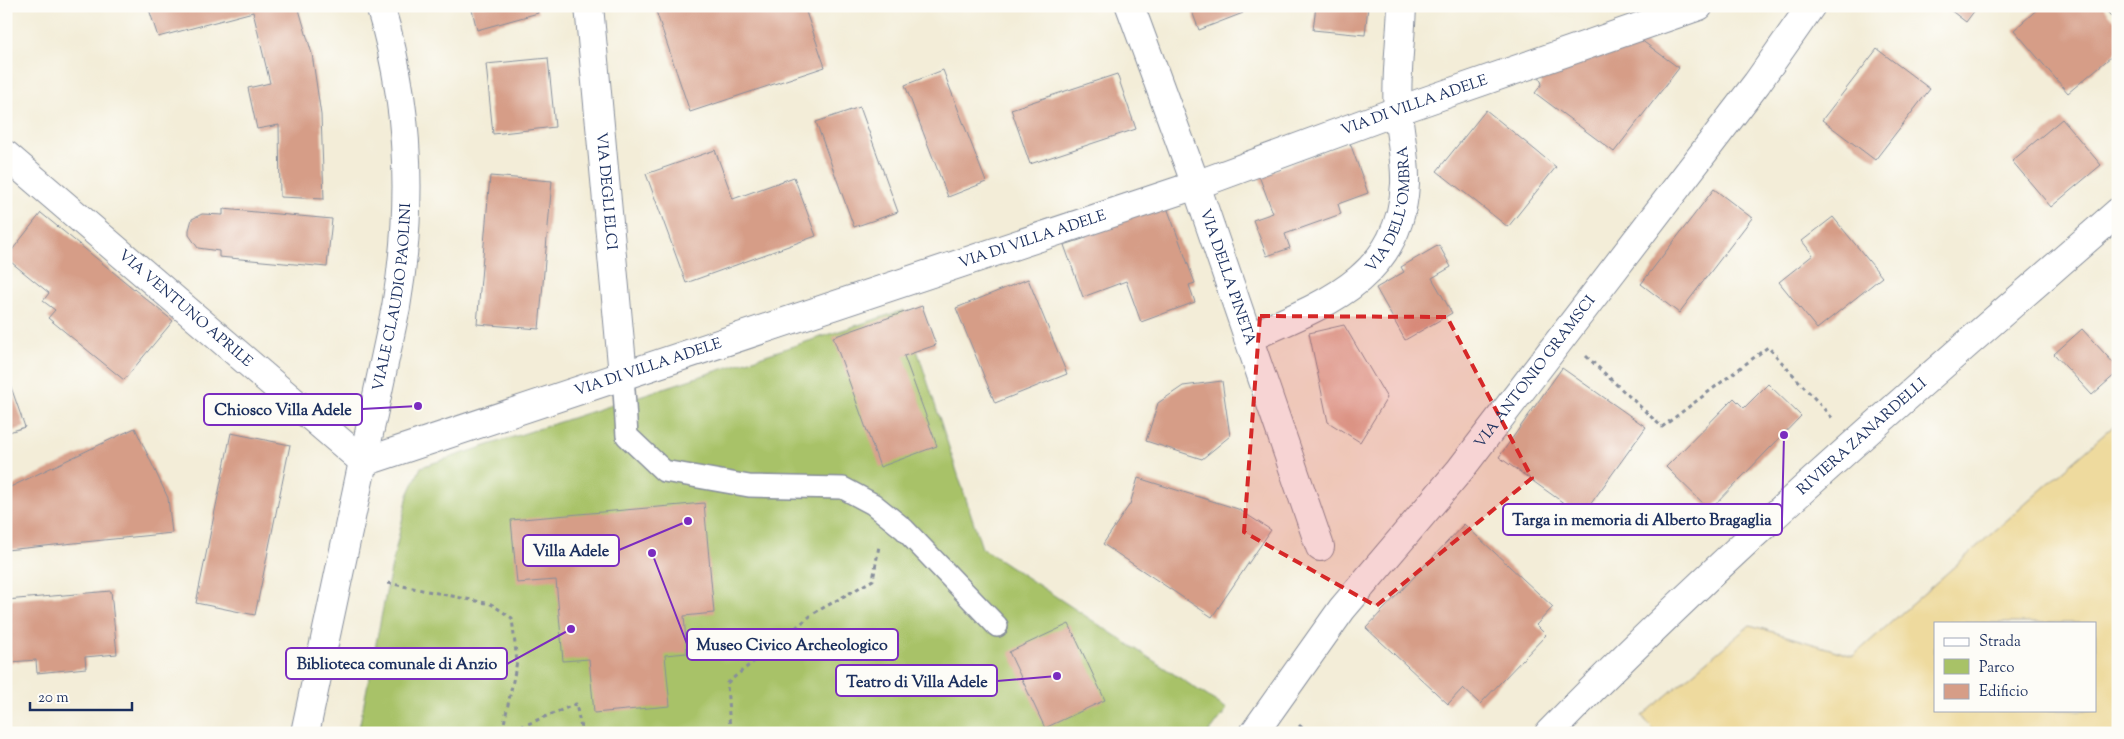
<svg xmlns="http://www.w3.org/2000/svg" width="2124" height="739" viewBox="0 0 2124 739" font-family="'Sorts Mill Goudy',serif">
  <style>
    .green { fill: #a8c267; stroke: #627862 }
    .sand { fill: #eeda9e; stroke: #84847e; fill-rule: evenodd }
    .building { fill: #d69d87 }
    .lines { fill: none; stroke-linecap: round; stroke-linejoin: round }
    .service-casing { stroke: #878e9b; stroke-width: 24 }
    .minor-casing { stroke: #878e9b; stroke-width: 30 }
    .tertiary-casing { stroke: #878e9b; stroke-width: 30 }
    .path { stroke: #878e9b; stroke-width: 3; stroke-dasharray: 4 4; stroke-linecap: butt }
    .service { stroke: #fff; stroke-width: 21 }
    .minor { stroke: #fff; stroke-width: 28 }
    .tertiary { stroke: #fff; stroke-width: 28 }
    .marked { fill: #d62828; fill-opacity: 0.2; stroke: #d62828; stroke-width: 4; stroke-dasharray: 10 6; stroke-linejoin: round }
    .labels { text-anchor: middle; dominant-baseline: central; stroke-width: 4; stroke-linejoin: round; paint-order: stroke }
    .street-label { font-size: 15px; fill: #1b2f5e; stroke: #fdfcf7 }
    .leader { fill: none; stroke: #7b2cbf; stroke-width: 2 }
    .callout-dot { fill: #7b2cbf; stroke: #fdfcf7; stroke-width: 2 }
    .callout { fill: #fdfcf7; stroke: #7b2cbf; stroke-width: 2 }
    .callout-label { font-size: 16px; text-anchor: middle; font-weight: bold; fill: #1b2f5e }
  </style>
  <rect width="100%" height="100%" fill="#fdfcf7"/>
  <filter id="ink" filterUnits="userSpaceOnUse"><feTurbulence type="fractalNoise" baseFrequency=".02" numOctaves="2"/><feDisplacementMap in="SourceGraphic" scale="10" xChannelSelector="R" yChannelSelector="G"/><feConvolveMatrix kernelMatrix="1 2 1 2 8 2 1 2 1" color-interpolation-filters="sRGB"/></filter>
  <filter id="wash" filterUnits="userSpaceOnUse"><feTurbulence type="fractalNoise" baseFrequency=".0096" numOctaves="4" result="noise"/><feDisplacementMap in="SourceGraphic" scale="20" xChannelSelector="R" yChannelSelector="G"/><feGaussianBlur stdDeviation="1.12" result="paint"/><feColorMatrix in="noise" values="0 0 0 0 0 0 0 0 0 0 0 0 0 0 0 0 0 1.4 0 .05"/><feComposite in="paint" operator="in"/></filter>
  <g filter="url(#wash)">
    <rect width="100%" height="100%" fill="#f3edd8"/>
    <!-- green -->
    <path class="green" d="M904,310L982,548L1227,709L1209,733H358L388,583L408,495L421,467Z"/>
    <!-- sand -->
    <path class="sand" d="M2118,422V733H1656L1642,716L1750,625L1853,656ZM1935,623H2095V710H1935Z"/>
    <g id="blocks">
      <!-- building -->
      <path class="building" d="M148,6H298L312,54L321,115L324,199L280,197L279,125L257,129L248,88L270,83L253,12L158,37Z
        M471,6H536L538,13L477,30Z
        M670,6H804L825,67L690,112L656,11Z
        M1190,6H1241L1243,13L1199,30Z
        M1316,6H1368L1365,35L1313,30Z
        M1945,6H1978L1966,22Z
        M2041,6H2102L2118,24V51L2068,93L2014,30Z
        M1637,37L1679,68L1614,152L1535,93L1542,84L1537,69Z
        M1877,49L1930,89L1875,160L1822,120Z
        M548,58L555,127L493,134L486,64Z
        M943,70L986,182L948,197L905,85Z
        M1117,74L1136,129L1030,164L1011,109Z
        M860,107L898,212L854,227L816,122Z
        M1486,110L1556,167L1508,227L1437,171Z
        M2062,119L2101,165L2051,207L2012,161Z
        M1350,143L1368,193L1338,204L1341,214L1285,234L1290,248L1267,256L1253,220L1273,213L1259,176Z
        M715,150L733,199L794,177L816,236L686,283L646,174Z
        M490,176L552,181L539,329L477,324Z
        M1714,189L1752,218L1679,313L1641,284Z
        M1165,202L1195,283L1189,285L1195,302L1141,322L1126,281L1083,297L1064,245L1086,238L1083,232Z
        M223,209L332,219L327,267L219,257V251L198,248L189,235V230L192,219L202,214L223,215Z
        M41,213L173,321L124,380L48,318L55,310L43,301L49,293L6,258Z
        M1833,217L1882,277L1817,329L1779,282L1813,255L1802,241Z
        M1439,245L1451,267L1432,278L1452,313L1405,340L1376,288L1404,272L1401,267Z
        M1028,279L1067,374L995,403L956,308Z
        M922,306L936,345L904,356L937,446L880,467L833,337Z
        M1344,325L1387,398L1360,442L1328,422L1309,333Z
        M2082,329L2118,368V372L2092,395L2054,354Z
        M1562,368L1646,427L1582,516L1499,457Z
        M6,373L25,427L6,433Z
        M1222,381L1230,436L1202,459L1146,441L1158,403L1183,386Z
        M1768,384L1801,416L1710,510L1666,467L1734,398L1744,408Z
        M135,428L168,498L172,533L6,550V489Z
        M231,433L290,445L255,615L196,603Z
        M1138,478L1238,509L1271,530L1212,617L1103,544L1130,504Z
        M704,503L714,613L684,616L687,653L665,655L670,706L594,713L589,659L563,661L556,580L517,583L511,520Z
        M1464,524L1553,607L1536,625L1546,635L1480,704L1463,688L1448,704L1366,628Z
        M111,591L117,654L85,657L86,668L37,673L36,660L11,662L8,639L6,640V600Z
        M1069,624L1105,700L1045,728L1009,652Z"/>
    </g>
  </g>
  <g filter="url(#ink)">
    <use href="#blocks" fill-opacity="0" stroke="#878e9b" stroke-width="1"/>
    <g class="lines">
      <!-- service casing -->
      <g class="service-casing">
        <path id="service" d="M623,375L627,436L664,471L749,486L843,488L873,504L904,529L997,626"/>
      </g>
      <!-- minor casing -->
      <g class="minor-casing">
        <g id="minor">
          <path id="s1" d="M589,6L623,375"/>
          <path id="s2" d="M1130,6L1196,185L1320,547"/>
          <path id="s3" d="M6,155L364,462L1196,185L1397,111L1699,6"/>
          <path id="s4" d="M1248,338C1323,305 1400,279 1405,184C1406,160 1400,136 1398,112C1395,82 1401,38 1402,6"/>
          <path id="s5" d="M1254,733L1342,609L1460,470L1757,83L1811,6"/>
          <path id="s6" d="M1549,733C1728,549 1925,381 2118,212"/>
        </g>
      </g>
      <!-- tertiary casing -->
      <g class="tertiary-casing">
        <g id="tertiary">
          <path id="s7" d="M305,733L396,307C413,207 410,104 380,6"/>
        </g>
      </g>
      <!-- path -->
      <path class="path" d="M1586,356L1662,427L1768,347L1834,420
        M388,583L491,604L512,618L517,662L502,733
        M1299,725L1308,733
        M730,731L727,683L814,613L873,580L879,546
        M506,733L576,704L582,733
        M643,733L664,730L734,733"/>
      <!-- service -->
      <use href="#service" class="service"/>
      <!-- minor -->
      <use href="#minor" class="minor"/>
      <!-- tertiary -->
      <use href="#tertiary" class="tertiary"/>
    </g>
  </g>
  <!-- marked area -->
  <path class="marked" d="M1260,316L1447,317L1532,478L1376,606L1244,532Z"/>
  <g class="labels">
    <!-- street labels -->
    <g class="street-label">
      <text stroke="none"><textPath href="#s3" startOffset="1581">VIA DI VILLA ADELE</textPath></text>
      <text stroke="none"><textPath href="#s1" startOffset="186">VIA DEGLI ELCI</textPath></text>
      <text stroke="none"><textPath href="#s4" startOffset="206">VIA DELL'OMBRA</textPath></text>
      <text stroke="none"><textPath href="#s3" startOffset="1176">VIA DI VILLA ADELE</textPath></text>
      <text stroke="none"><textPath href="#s2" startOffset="288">VIA DELLA PINETA</textPath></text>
      <text stroke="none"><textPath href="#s7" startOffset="445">VIALE CLAUDIO PAOLINI</textPath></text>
      <text stroke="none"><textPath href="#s3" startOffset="236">VIA VENTUNO APRILE</textPath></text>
      <text stroke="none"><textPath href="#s3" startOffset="771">VIA DI VILLA ADELE</textPath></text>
      <text stroke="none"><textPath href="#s5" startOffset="458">VIA ANTONIO GRAMSCI</textPath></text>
      <text stroke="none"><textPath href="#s6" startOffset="431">RIVIERA ZANARDELLI</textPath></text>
    </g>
  </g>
  <!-- callouts -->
  <path class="leader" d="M418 406L362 409M1784 435L1782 519M688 521L619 550M652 553L687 644M571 629L507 664M1057 676L997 681"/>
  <g class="callout-dot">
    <circle cx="418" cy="406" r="5"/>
    <circle cx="1784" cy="435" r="5"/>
    <circle cx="688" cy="521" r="5"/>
    <circle cx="652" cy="553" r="5"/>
    <circle cx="571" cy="629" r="5"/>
    <circle cx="1057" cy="676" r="5"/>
  </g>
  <g class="callout">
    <rect x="204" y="394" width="158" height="31" rx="5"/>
    <rect x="1503" y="504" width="279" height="31" rx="5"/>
    <rect x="523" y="535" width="96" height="31" rx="5"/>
    <rect x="687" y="629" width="211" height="31" rx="5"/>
    <rect x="286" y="648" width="221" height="31" rx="5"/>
    <rect x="836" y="665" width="161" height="31" rx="5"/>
  </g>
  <g class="callout-label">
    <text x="283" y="415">Chiosco Villa Adele</text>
    <text x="1642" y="525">Targa in memoria di Alberto Bragaglia</text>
    <text x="571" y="556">Villa Adele</text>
    <text x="792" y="650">Museo Civico Archeologico</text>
    <text x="397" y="669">Biblioteca comunale di Anzio</text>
    <text x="917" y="687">Teatro di Villa Adele</text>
  </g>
  <!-- margin -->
  <rect width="2124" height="739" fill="none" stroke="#fdfcf7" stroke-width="25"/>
  <!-- legend -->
  <rect x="1934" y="622" width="162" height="90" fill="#fdfcf7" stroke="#a3aaba"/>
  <rect x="1944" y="638" width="25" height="8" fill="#ffffff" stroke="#a3aaba"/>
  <text x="1979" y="646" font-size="15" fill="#1b2f5e">Strada</text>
  <rect x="1944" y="659" width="25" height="15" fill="#a8c267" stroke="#a3aaba"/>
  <text x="1979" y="672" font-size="15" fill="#1b2f5e">Parco</text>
  <rect x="1944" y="684" width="25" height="15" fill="#d69d87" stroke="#a3aaba"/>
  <text x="1979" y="696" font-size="15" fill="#1b2f5e">Edificio</text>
  <!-- scale -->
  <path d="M30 702v8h102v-8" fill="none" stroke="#1b2f5e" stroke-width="2.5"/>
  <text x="38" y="702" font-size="15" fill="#1b2f5e" stroke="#fdfcf7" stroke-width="4" paint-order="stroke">20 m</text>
</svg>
